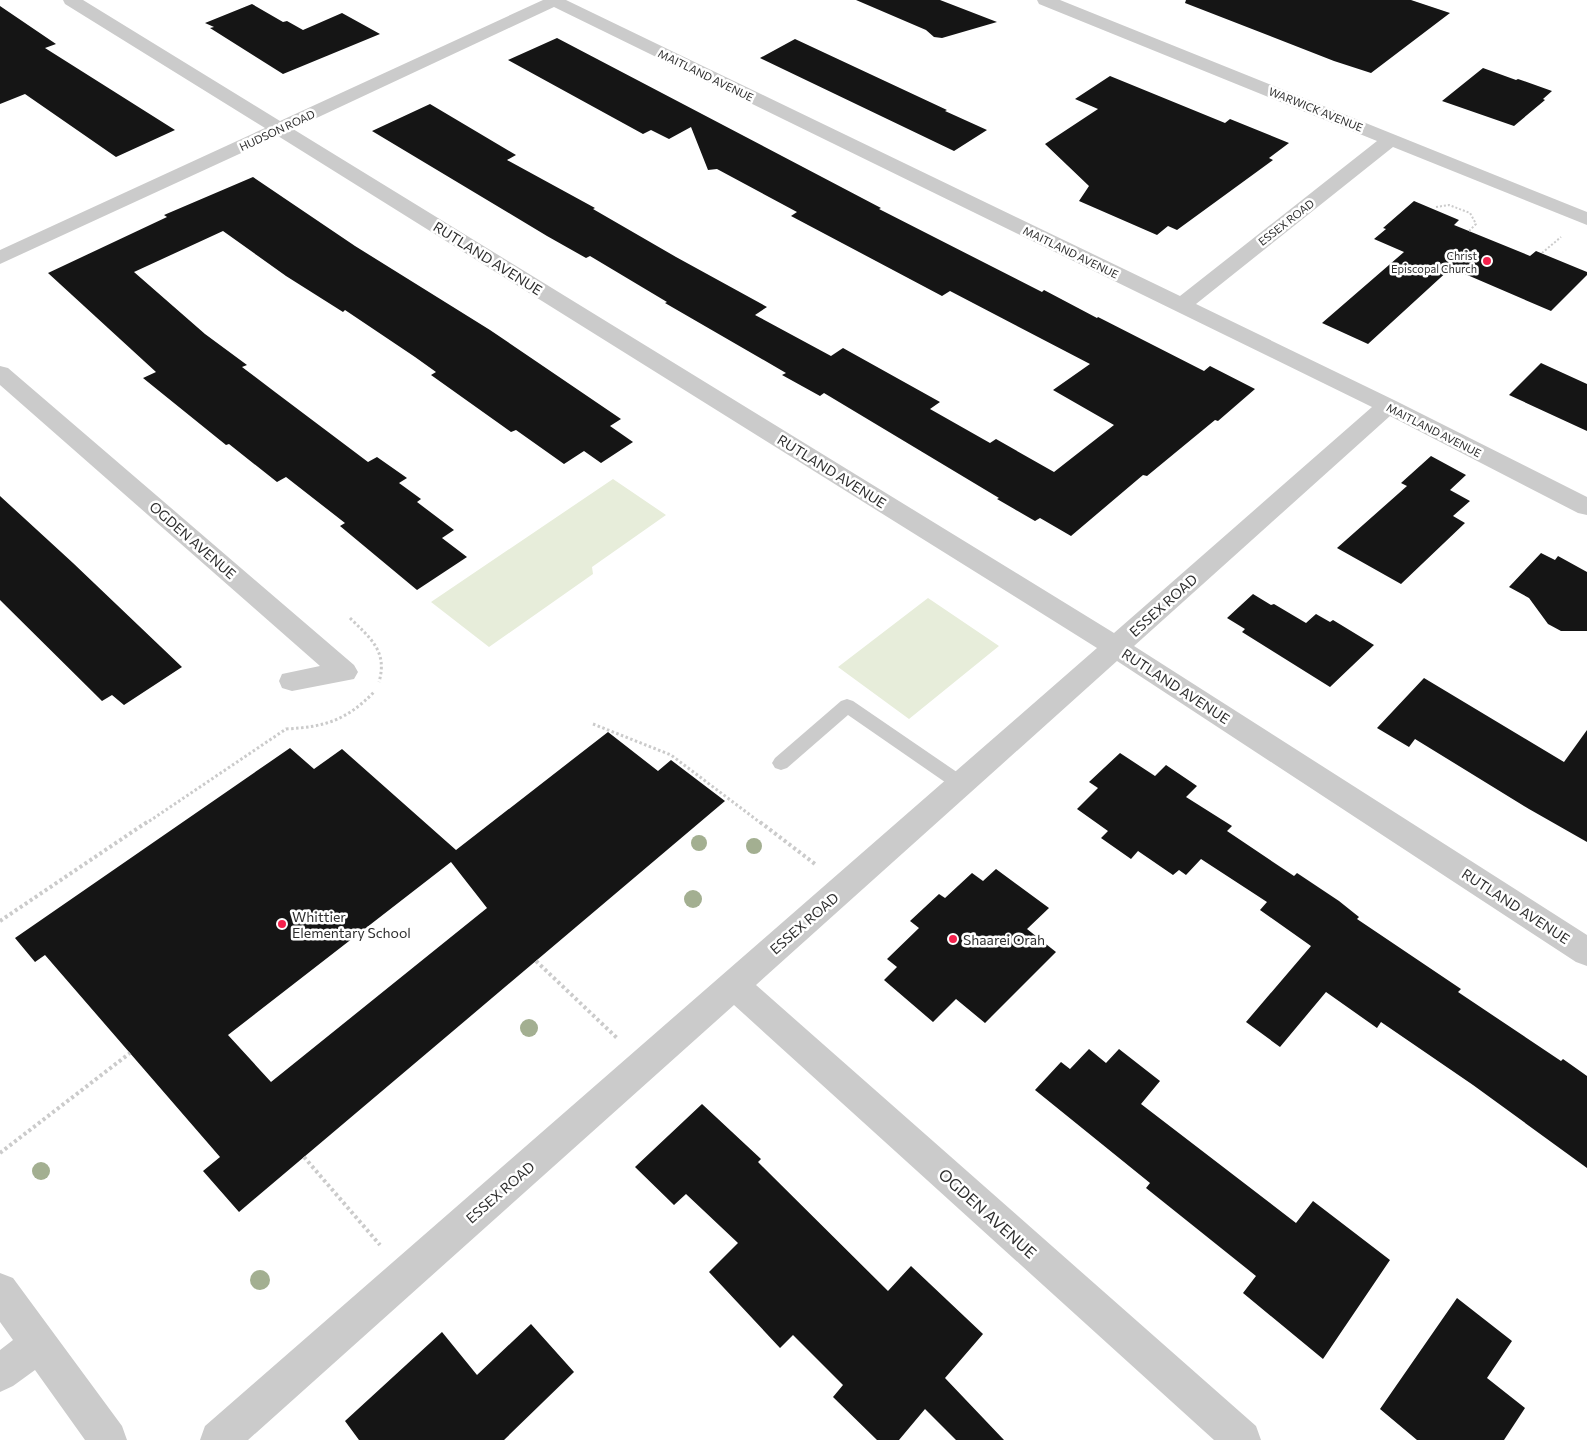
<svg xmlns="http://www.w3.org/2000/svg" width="1587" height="1440" viewBox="0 0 1587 1440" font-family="Commissioner,sans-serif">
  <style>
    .green { fill: #e7edda }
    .building { fill: #151515; fill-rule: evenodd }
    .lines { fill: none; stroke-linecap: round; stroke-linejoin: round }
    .path-far2 { stroke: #cbcbcb; stroke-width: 2; stroke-dasharray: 2 2; stroke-linecap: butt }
    .path-far1 { stroke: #cbcbcb; stroke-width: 3; stroke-dasharray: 2.5 2.5; stroke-linecap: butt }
    .path { stroke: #cbcbcb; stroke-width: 4; stroke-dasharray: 3 3; stroke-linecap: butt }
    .service { fill: #cbcbcb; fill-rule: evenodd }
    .minor { fill: #cbcbcb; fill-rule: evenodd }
    .tree { fill: #a3af91 }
    .poi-dot { fill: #f4214c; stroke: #fff; stroke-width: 2 }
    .labels { text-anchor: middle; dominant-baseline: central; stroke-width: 5; stroke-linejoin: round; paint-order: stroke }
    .far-street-label { font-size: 11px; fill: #2e2e2e; stroke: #fff }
    .far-poi-label { font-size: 11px; fill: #2e2e2e; stroke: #fff; text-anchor: end }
    .street-label { font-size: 14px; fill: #2e2e2e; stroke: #fff }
    .poi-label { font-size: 14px; fill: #2e2e2e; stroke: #fff; text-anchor: start }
    .near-street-label { font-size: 16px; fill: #2e2e2e; stroke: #fff }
  </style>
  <rect width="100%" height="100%" fill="#fff"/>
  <!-- green -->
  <path class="green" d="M613,479L666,515L592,567L593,574L489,647L431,602Z
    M928,598L999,646L909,719L838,667Z"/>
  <!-- building -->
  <path class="building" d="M856,0H940L997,22L942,38L934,37L926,30Z
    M1186,0H1411L1450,13L1371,73L1334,61L1185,3Z
    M252,4L283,22L287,21L303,30L342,13L380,34L283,74L210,28L214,27L205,23Z
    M0,6L56,44L45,48L175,130L116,157L25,94L0,104Z
    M557,38L881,208L879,209L1042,292L1044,290L1097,318L1098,317L1204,371L1210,366L1255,389L1218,421L1215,420L1147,476L1143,475L1071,536L1040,518L1035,521L997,499L999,498L824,393L820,396L782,375L786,373L665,303L667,302L590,256L586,258L547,236L372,131L430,104L516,155L507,160L595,208L593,209L676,257L767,307L755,315L831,356L843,348L940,402L930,409L990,443L996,439L1054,472L1114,425L1053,390L1090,364L950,291L942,296L791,216L797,212L717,169L708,170L691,127L669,139L651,130L643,134L508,60Z
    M795,39L947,110L945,111L987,130L954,151L760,58Z
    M1483,68L1516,80L1518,79L1552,91L1543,99L1545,100L1514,126L1442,101Z
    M1110,76L1225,123L1230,119L1289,143L1269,158L1273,160L1177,230L1168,226L1157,235L1079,201L1089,186L1045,144L1098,109L1075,99Z
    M253,177L355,246L490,330L621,419L610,426L633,442L601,463L584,451L564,464L516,430L511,432L431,375L436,372L415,357L345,310L343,312L286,276L223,231L134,272L205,334L247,365L242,367L275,392L368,462L377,457L407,478L399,483L421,499L417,502L454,530L442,538L467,557L417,590L340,526L345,523L286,477L277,482L229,444L226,445L143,378L156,372L48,273L167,217L164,215Z
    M1414,201L1459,220L1454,225L1530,256L1536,251L1587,272V275L1551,311L1451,268L1368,344L1322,323L1404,252L1374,239L1386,229L1383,228Z
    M1541,363L1587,384V431L1509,395Z
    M1431,456L1466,475L1450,490L1470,501L1453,516L1465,523L1401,584L1337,548L1407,486L1401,483Z
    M0,496L73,563L182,667L124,705L112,695L102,701L0,600Z
    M1541,553L1555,560L1558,556L1587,572V631H1561L1548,624L1529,598L1509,587Z
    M1253,594L1271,605L1274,604L1306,623L1316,614L1330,622L1333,620L1374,645L1330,687L1242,632L1245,629L1227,618Z
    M1424,678L1564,762L1587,730V842L1529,809L1415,739L1409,747L1377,728Z
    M608,732L658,771L671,760L725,801L239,1212L203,1171L220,1157L45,955L35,962L15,938L290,748L314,769L342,749L456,850ZM451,862L487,908L271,1082L228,1035Z
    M1120,753L1155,776L1166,765L1197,786L1186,797L1232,826L1227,831L1294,876L1297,873L1339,901L1359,917L1357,919L1461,989L1458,992L1561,1061L1563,1059L1587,1076V1168L1473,1085L1381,1022L1377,1028L1326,992L1280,1047L1246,1022L1311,946L1260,910L1267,902L1201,859L1186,875L1179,870L1173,875L1138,851L1131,859L1101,838L1108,831L1077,809L1098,788L1089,782Z
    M996,869L1049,908L1027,929L1056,952L985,1023L956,999L933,1022L884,980L897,967L887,959L919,928L910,921L939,894L945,898L972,873L983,881Z
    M1089,1049L1106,1063L1119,1049L1160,1081L1141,1104L1296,1223L1313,1201L1390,1260L1323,1359L1243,1293L1256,1276L1146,1188L1150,1183L1035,1090L1061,1062L1070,1069Z
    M702,1104L761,1159L758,1162L888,1291L911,1266L983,1334L945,1378L1004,1440H956L925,1409L899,1440H877L833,1397L843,1385L793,1335L780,1348L709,1272L738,1243L686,1194L674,1205L635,1167Z
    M1457,1298L1512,1341L1487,1378L1525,1408L1504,1440H1417L1380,1409Z
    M531,1324L574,1372L504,1440H359L345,1421L442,1332L477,1375Z"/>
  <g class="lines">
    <!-- path-far2 -->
    <path class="path-far2" d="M1436,207L1449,205L1470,213L1476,224L1469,231
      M1542,253L1561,237"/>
    <!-- path-far1 -->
    <path class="path-far1" d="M350,618C370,638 388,651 379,682
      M593,724L671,755L762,824
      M145,824L286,729C325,727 347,720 374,692"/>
    <!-- path -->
    <path class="path" d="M760,822L815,864
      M0,921L147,822
      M536,961L617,1038
      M0,1153L130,1053
      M304,1157L380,1245"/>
    <!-- service -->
    <path class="service" d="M847,699L853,701L967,779L970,784L967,789L961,791L955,789L848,715L787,768L781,770L775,768L772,763L775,758L841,701Z"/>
    <!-- minor -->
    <path class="minor" d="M63,0H83L280,121L543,0H566L1180,296L1377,141L1039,4L1037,0H1060L1587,212V225L1393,147L1196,304L1396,401L1587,497V515L1578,513L1390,416L1134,646L1587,935V966L1576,962L1117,661L756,985L1256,1426L1261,1440H1214L734,1005L248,1440H200L205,1426L1097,648L278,136L0,264V250L265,128L65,4ZM554,7L1372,407L1114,633L293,129Z
      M0,366L8,368L354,665L358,672L354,679L292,691L282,688L279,681L282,674L320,666L0,385Z
      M0,1273L13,1278L122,1426L127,1440H85L35,1370L13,1386L0,1392V1350L13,1340L0,1322Z"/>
  </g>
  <!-- trees -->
  <g class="tree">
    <circle cx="699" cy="843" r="8"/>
    <circle cx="754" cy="846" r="8"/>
    <circle cx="693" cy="899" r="9"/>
    <circle cx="529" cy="1028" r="9"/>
    <circle cx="41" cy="1171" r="9"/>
    <circle cx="260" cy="1280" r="10"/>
  </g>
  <!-- markers -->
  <g class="poi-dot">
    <circle cx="1487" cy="261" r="5"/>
    <circle cx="282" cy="924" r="5"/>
    <circle cx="953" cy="939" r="5"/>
  </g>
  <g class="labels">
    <!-- far-street labels -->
    <g class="far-street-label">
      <text transform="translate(706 75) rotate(26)">MAITLAND AVENUE</text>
      <text transform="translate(1316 109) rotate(22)">WARWICK AVENUE</text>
      <text transform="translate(277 130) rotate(-25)">HUDSON ROAD</text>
      <text transform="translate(1286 222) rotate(-38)">ESSEX ROAD</text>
      <text transform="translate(1071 252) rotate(26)">MAITLAND AVENUE</text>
      <text transform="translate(1434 430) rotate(27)">MAITLAND AVENUE</text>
    </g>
    <!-- far-poi labels -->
    <g class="far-poi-label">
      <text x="1477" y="255">Christ<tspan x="1477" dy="13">Episcopal Church</tspan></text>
    </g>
    <!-- street labels -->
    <g class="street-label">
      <text transform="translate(488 258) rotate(32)">RUTLAND AVENUE</text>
      <text transform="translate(832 471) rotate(32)">RUTLAND AVENUE</text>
      <text transform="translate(193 540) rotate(41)">OGDEN AVENUE</text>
      <text transform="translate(1163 605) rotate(-42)">ESSEX ROAD</text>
      <text transform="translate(1176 686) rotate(33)">RUTLAND AVENUE</text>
      <text transform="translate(1516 906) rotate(33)">RUTLAND AVENUE</text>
      <text transform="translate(804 923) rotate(-41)">ESSEX ROAD</text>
      <text transform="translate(500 1192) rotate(-41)">ESSEX ROAD</text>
    </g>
    <!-- poi labels -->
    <g class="poi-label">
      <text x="292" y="916">Whittier<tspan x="292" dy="16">Elementary School</tspan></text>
      <text x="963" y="939">Shaarei Orah</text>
    </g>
    <!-- near-street labels -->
    <g class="near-street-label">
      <text transform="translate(988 1213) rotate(42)">OGDEN AVENUE</text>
    </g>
  </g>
</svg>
